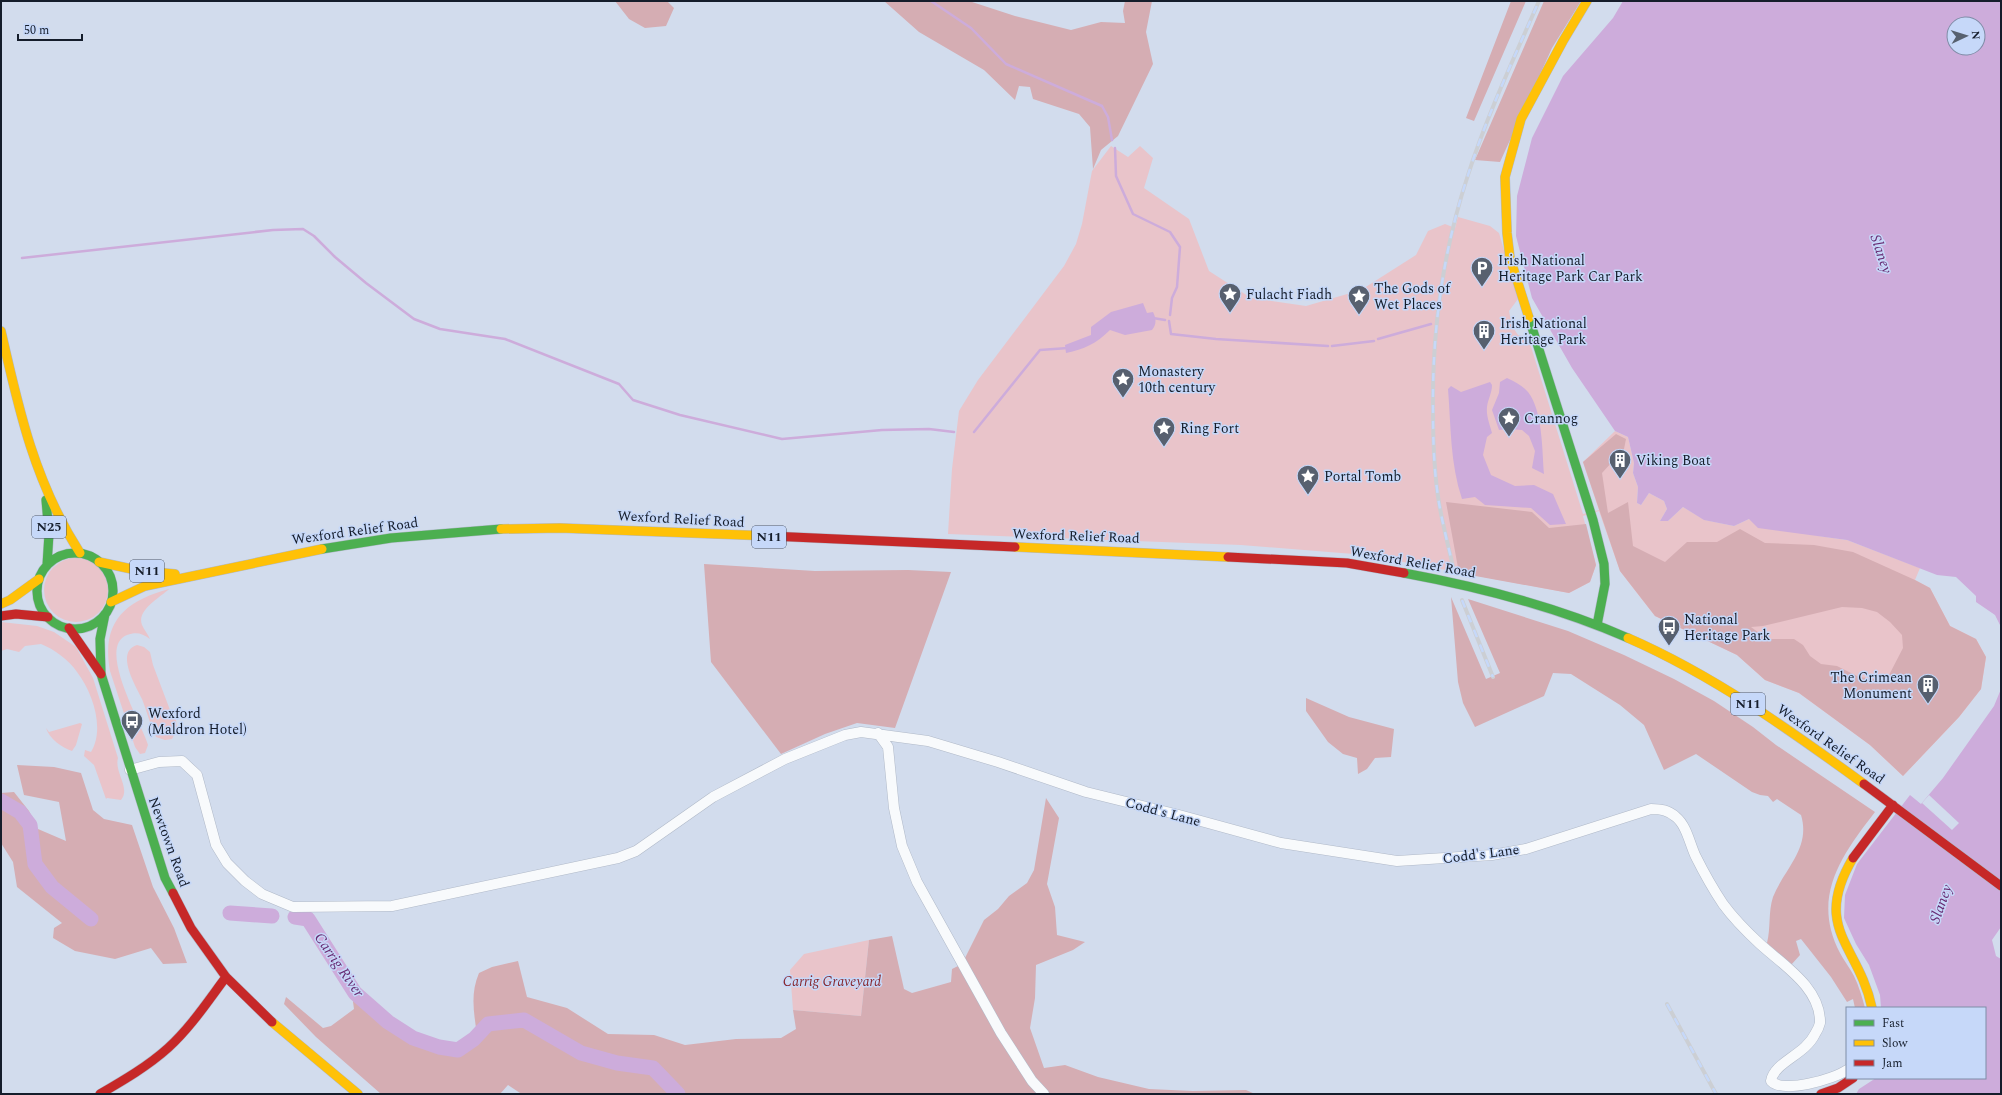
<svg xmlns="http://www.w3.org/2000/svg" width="2002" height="1095" viewBox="0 0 2002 1095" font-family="Spectral,serif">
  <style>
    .green { fill: #e9c4ca }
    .forest { fill: #d5adb3; fill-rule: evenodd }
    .water { fill: #cdacdb; fill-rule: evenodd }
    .pier { fill: #d2dced }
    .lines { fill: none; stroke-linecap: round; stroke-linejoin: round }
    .stream { stroke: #cdacdb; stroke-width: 2.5 }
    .river { stroke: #cdacdb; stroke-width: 15 }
    .street-casing { stroke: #b0b9c8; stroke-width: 11 }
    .fast-casing { stroke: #b0b9c8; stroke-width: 10 }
    .slow-casing { stroke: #b0b9c8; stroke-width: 10 }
    .jam-casing { stroke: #b0b9c8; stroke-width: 10 }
    .street { stroke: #f8fafc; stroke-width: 10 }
    .fast { stroke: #4caf50; stroke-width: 9 }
    .slow { stroke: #ffc107; stroke-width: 9 }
    .jam { stroke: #c62828; stroke-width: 9 }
    .rail-casing { stroke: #cccfd4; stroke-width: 4 }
    .rail { stroke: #c6d8f9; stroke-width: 2.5; stroke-dasharray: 8; stroke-linecap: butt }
    .labels { text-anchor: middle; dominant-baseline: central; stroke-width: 3; stroke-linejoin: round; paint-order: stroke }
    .shield { fill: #c6d8f9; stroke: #4a5569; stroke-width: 1 }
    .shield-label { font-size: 13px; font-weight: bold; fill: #151d2b }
    .poi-label { font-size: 14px; fill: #151d2b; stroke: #c6d8f9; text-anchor: start }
    .street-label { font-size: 14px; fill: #151d2b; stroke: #c6d8f9 }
    .park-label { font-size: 14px; font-style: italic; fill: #87262c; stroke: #c6d8f9 }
    .water-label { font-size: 15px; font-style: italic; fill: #682b73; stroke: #c6d8f9 }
  </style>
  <rect width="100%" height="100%" fill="#d2dced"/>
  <!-- green -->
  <path class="green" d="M1111,146L1128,157L1140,146L1153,158L1144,188L1189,219L1209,271L1251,298L1306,306L1361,290L1416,255L1428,231L1445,224L1455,228L1458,217L1490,226L1499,233L1518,299L1509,311L1512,326L1518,335L1528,337L1583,514L1599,510L1583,462L1615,431L1628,437L1634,463L1633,473L1638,487L1637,503L1641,505L1649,493L1664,501L1667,509L1660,521H1668L1683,507L1705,520L1734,526L1749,519L1819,536L1847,540L1920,568L1915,580L1930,588L1950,626L1976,639L1986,657L1981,689L1959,717L1903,776L1870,745L1799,693L1765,680L1737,655L1655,616L1620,571L1599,511L1583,516L1596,565L1590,582L1569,593L1366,555L1241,545L948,534L952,469L959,411L978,380L1064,266L1076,244L1082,224L1092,171Z
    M44 590a32 32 0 1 1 64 0a32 32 0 1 1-64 0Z
    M169,589C161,597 136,610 142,625C144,630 148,634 150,639C142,633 136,632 127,635C96,647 142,724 148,745L145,753L140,754L135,747L110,671C101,622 125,601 169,589Z
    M1,622L37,626L54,632L76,647L93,678L118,758C114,772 131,788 121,800L107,798L106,799L94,765L84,756L85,750L91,752C105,729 93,693 77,672C69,660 54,649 41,644L25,646L19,652L7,649L1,651Z
    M137,645L144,647L150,652L153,665L170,710L176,720L177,729L172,739L165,740L156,737C150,724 147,712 142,699C137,688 114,652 137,645Z
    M80,723L82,724L76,745L72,751C62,748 49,738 46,728L49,732Z
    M869,940L861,1016L793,1010L790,970L804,954Z"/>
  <!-- forest -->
  <path class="forest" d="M615,1H667L674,8L666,26L645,28L629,19Z
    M884,1H969L1015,16L1071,30L1101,22L1125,23L1123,11L1125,1H1152L1146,32L1153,64L1118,136L1101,150L1093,169L1090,127L1079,114L1033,99L1030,87L1019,86L1015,100L984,70L919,32Z
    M1511,1H1526L1474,121L1466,118Z
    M1544,1H1581L1552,48L1500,162L1475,160Z
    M1616,434L1626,439L1624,449L1602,473L1608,513L1628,502L1633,546L1665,562L1687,542H1717L1740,529L1765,543L1814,545L1853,552L1915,580L1930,588L1950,626L1976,639L1986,657L1981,689L1959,717L1903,776L1870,745L1799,693L1765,680L1737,655L1655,616L1620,571L1583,462ZM1842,607L1862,608L1877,612L1890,622L1902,635L1903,648L1888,677L1883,680L1859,677L1837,666L1821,664L1810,656L1803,645L1794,639H1767L1751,627L1763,626Z
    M1446,502L1532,512L1549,528L1586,524L1596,565L1590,582L1569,593L1459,573Z
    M704,564L815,571L908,570L951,572L895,728L857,723L825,734L781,754L711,662Z
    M1451,597L1486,679L1500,673L1468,599L1568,631L1624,655L1674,679L1714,701L1753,727L1776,745L1875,812C1841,856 1811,897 1840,953C1844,961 1850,968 1854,976C1859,986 1862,997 1865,1008H1855L1853,999L1847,1002L1831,977L1801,939L1796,941L1800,955L1791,965L1767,943C1771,928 1768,912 1773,897C1785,868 1811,848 1801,815L1777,799L1773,802L1768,796L1760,795L1752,792L1696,754L1664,770L1644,725L1620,705L1571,674L1553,673L1544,696L1475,727L1463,703L1458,682Z
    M1306,698L1349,717L1394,729L1391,757L1375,758L1367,769L1358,774L1357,758L1343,754L1328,742L1306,711Z
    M17,765L54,767L81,773L93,810L104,819L132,825L153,887L174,928L187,963L163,964L151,948L115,959L75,951L53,938L54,928L62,923L17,887L13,862L1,843V793L14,792L29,811L38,829L66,841L59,802L24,795Z
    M1046,798L1059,818L1047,884L1055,907L1057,935L1085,942L1073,950L1036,965L1035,998L1030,1028L1044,1068L1065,1065L1098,1077L1149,1089L1193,1091L1246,1090L1255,1094H524L520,1093L508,1085L500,1094H381L316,1037L284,1004L286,997L323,1028L331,1026L354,1009L353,1002L355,993C386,1020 416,1045 458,1050L477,1035C474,1013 470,994 479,973L492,967L518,961L527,997L567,1008L608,1034L654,1035L685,1045L736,1039L781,1038L796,1029L793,1010L861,1016L869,940L892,936L904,989L912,993L951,982L952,969L962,964L984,920L998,909L1009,896L1027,883L1034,870Z"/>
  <!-- water -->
  <path class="water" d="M1623,1H2001V627L1995,615L1976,602V596L1956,577L1937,575L1847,540L1758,528L1749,519L1734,526L1704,520L1683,507L1668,521H1660L1667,509L1664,501L1649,493L1641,505L1637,503L1638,487L1633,473L1634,463L1628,437L1615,431L1572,368L1532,298L1516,236L1517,196L1532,138L1563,76L1613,18ZM1954,24H1978V48H1954Z
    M1143,303L1147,313L1153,312C1156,318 1157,324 1152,330L1125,335L1110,330C1096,344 1084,349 1066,353L1065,345L1091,335V327L1111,312Z
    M1507,378C1515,382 1522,385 1528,392C1543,411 1542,451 1544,474L1532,468L1535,451L1529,436L1522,430L1507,429L1499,430L1492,410L1499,393L1500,382Z
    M1490,382L1492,385C1492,393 1488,399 1487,407C1486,416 1490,425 1492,433L1487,437L1483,455L1491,475L1515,486L1534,485L1553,494L1566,524L1550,525L1531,508L1485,505L1475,497L1462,499C1450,463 1451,426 1448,389L1451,386L1461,392Z
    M2001,689V927L1992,940L1996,956L2001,959V1094H1856L1859,1089L1876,1078H1985V1008H1881L1880,995L1869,965L1856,944L1844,918L1845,895L1857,864L1910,795L1921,804L1943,778L1994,706Z"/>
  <!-- pier -->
  <path class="pier" d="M1929,795L1959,823L1952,830L1922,803Z"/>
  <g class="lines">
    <!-- stream -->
    <path class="stream" d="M931,1L971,28L1006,64L1102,106L1108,117L1112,140
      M1115,148L1116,176L1133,214L1170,232L1180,247L1177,287L1172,298L1170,315
      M22,258L273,230L303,229L314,236L335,257L366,283L414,319L440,329L505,339L619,384L633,400L680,415L782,439L882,430L929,429L954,432
      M1153,318L1165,320
      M1169,321L1171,334L1216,339L1328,346
      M1378,339L1431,324
      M1332,346L1374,341
      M974,432L1040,350L1068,348"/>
    <!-- river -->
    <path class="river" d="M1,801L20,812L30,825L35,864L52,887L91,919
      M230,913L272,916
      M295,917L308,919L355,993L388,1022L413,1038L439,1047L458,1050L474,1039L488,1024L524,1020L581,1053L617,1063L653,1068L678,1094"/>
    <!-- street casing -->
    <g class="street-casing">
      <path id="street" d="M878,733L888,747L894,808L902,846L917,882L1001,1033L1032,1081L1044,1094
        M130,770L159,762L182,761L197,775L216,845L227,863L245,881L262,894L293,907L392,906L618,858L636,851L713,797L785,759L845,735L861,732L928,741L998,762L1086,792L1179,815L1281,843L1397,861L1492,855L1526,849L1651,809C1661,809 1668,810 1676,817C1687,826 1690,845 1696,857C1704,873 1713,889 1723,904C1734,919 1747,932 1760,944C1783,965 1821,988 1820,1023C1819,1027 1817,1031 1815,1034C1805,1055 1774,1062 1771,1081C1783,1094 1834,1079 1847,1070"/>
    </g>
    <!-- fast casing -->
    <g class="fast-casing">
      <path id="fast" d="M1529,318L1593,520L1604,564L1605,584L1597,625
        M46,500L49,534L47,565
        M322,549L391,538L501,529
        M37 591a38 38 0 1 1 76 0a38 38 0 1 1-76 0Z
        M1404,573C1480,587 1557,607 1628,638
        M105,614L100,639L101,674L165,878L173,893"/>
    </g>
    <!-- slow casing -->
    <g class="slow-casing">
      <path id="slow" d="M1529,318L1510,258L1507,233L1505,177L1521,119L1563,41L1587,1
        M1,331C19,411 35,483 80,553
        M501,529L560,528L770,536
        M1015,547L1228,557
        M99,562L141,571L175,574
        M111,602L145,586L322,549
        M1,604L10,600L39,579
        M1628,638C1713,675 1790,730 1864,784
        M1853,858C1811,929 1859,945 1872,1008
        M272,1022L358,1094"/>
    </g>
    <!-- jam casing -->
    <g class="jam-casing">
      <path id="jam" d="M770,536L1015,547
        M1228,557L1347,563L1404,573
        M1,616L16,614L48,617
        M69,628L101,674
        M1864,784L2001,886
        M1853,858L1893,805
        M173,893L191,928L226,977L272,1022
        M100,1094C124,1080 148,1066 168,1048C191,1027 208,1001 226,977
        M1821,1094L1838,1088L1853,1078"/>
    </g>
    <!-- street -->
    <use href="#street" class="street"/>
    <!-- fast -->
    <use href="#fast" class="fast"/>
    <!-- slow -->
    <use href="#slow" class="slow"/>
    <!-- jam -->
    <use href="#jam" class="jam"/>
    <!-- rail casing -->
    <g class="rail-casing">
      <path id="rail" d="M1454,571C1449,549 1443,526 1439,503C1434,473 1433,441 1433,410C1432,330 1443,251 1468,175C1487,115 1514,58 1539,1
        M1462,600L1493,677
        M1667,1004L1716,1094"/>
    </g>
    <!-- rail -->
    <use href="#rail" class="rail"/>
  </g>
  <!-- icons -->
  <defs>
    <g id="parking-pin" transform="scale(1.15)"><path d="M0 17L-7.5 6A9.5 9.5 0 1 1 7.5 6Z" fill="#57606f" stroke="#c6d8f9"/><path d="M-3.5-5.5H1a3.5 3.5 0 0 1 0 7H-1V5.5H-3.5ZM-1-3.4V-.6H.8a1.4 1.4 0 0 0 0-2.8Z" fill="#fff"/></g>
    <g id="sight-pin" transform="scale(1.15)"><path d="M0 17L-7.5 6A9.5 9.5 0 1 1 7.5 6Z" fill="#57606f" stroke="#c6d8f9"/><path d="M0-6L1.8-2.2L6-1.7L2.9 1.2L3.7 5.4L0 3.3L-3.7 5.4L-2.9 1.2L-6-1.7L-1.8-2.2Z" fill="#fff"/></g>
    <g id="building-pin" transform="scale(1.15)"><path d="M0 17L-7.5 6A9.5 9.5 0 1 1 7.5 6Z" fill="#57606f" stroke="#c6d8f9"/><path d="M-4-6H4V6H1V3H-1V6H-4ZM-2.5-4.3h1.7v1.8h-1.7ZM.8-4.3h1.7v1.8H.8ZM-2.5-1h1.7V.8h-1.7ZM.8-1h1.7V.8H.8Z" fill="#fff"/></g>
    <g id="bus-pin" transform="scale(1.15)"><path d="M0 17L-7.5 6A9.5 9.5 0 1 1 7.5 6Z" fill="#57606f" stroke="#c6d8f9"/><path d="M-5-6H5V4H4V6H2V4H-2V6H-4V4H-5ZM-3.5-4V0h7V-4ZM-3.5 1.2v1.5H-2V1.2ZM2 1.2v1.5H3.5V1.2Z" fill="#fff"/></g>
  </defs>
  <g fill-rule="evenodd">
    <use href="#parking-pin" x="1482" y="268"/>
    <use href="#sight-pin" x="1230" y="294"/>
    <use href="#sight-pin" x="1359" y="296"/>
    <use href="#building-pin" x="1484" y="331"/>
    <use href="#sight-pin" x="1123" y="379"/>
    <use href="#sight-pin" x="1509" y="418"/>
    <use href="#sight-pin" x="1164" y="428"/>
    <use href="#building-pin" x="1620" y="460"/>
    <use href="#sight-pin" x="1308" y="476"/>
    <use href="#bus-pin" x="1669" y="627"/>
    <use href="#building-pin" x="1928" y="685"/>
    <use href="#bus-pin" x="132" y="721"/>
  </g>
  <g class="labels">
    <!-- shield labels -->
    <g class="shield">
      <rect x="32" y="516" width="34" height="22" rx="3"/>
      <rect x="752" y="526" width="34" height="22" rx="3"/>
      <rect x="130" y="560" width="34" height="22" rx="3"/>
      <rect x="1731" y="693" width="34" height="22" rx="3"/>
    </g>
    <g class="shield-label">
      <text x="49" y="527">N25</text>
      <text x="769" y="537">N11</text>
      <text x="147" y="571">N11</text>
      <text x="1748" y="704">N11</text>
    </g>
    <!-- poi labels -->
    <g class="poi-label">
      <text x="1498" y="260">Irish National<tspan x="1498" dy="16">Heritage Park Car Park</tspan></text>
      <text x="1374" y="288">The Gods of<tspan x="1374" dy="16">Wet Places</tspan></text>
      <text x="1246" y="294">Fulacht Fiadh</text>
      <text x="1500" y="323">Irish National<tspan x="1500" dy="16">Heritage Park</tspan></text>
      <text x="1138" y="371">Monastery<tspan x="1138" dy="16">10th century</tspan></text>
      <text x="1524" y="418">Crannog</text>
      <text x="1180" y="428">Ring Fort</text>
      <text x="1636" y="460">Viking Boat</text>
      <text x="1324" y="476">Portal Tomb</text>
      <text x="1684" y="619">National<tspan x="1684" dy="16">Heritage Park</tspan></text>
      <text x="1912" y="677" text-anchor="end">The Crimean<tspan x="1912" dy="16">Monument</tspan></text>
      <text x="148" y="713">Wexford<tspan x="148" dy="16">(Maldron Hotel)</tspan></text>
    </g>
    <!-- street labels -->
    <g class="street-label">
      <text transform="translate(681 519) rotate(3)">Wexford Relief Road</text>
      <text transform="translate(355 531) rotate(-8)">Wexford Relief Road</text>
      <text transform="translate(1076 536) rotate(2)">Wexford Relief Road</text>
      <text transform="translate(1413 562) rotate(10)">Wexford Relief Road</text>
      <text transform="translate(1831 744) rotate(35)">Wexford Relief Road</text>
      <text transform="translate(1163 812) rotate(15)">Codd's Lane</text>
      <text transform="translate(169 842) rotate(70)">Newtown Road</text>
      <text transform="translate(1481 854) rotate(-7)">Codd's Lane</text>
    </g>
    <!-- park labels -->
    <g class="park-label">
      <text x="832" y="981">Carrig Graveyard</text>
    </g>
    <!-- water labels -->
    <g class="water-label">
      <text transform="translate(1881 254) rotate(71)">Slaney</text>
      <text transform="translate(1941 904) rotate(-70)">Slaney</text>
      <text transform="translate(339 965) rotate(55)">Carrig River</text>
    </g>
  </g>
  <!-- border -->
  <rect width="2002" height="1095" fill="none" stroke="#151d2b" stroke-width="4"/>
  <!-- legend -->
  <rect x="1846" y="1007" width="140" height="72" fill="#c6d8f9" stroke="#7f8da7"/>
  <rect x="1854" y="1020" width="20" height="6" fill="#4caf50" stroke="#7f8da7"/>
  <text x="1882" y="1027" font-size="12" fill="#151d2b">Fast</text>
  <rect x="1854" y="1040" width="20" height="6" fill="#ffc107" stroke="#7f8da7"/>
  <text x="1882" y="1047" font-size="12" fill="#151d2b">Slow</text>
  <rect x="1854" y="1060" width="20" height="6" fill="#c62828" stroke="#7f8da7"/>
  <text x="1882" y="1067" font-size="12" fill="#151d2b">Jam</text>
  <!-- north arrow -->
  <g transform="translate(1966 36) rotate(86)"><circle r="19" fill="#c6d8f9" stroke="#7f8da7"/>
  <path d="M0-3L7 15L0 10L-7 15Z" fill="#57606f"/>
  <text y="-6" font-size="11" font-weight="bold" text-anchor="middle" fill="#151d2b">N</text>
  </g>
  <!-- scale -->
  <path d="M18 34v6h64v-6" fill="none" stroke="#151d2b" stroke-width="2"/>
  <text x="24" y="34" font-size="12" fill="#151d2b" stroke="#c6d8f9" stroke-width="3" paint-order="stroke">50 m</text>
</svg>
